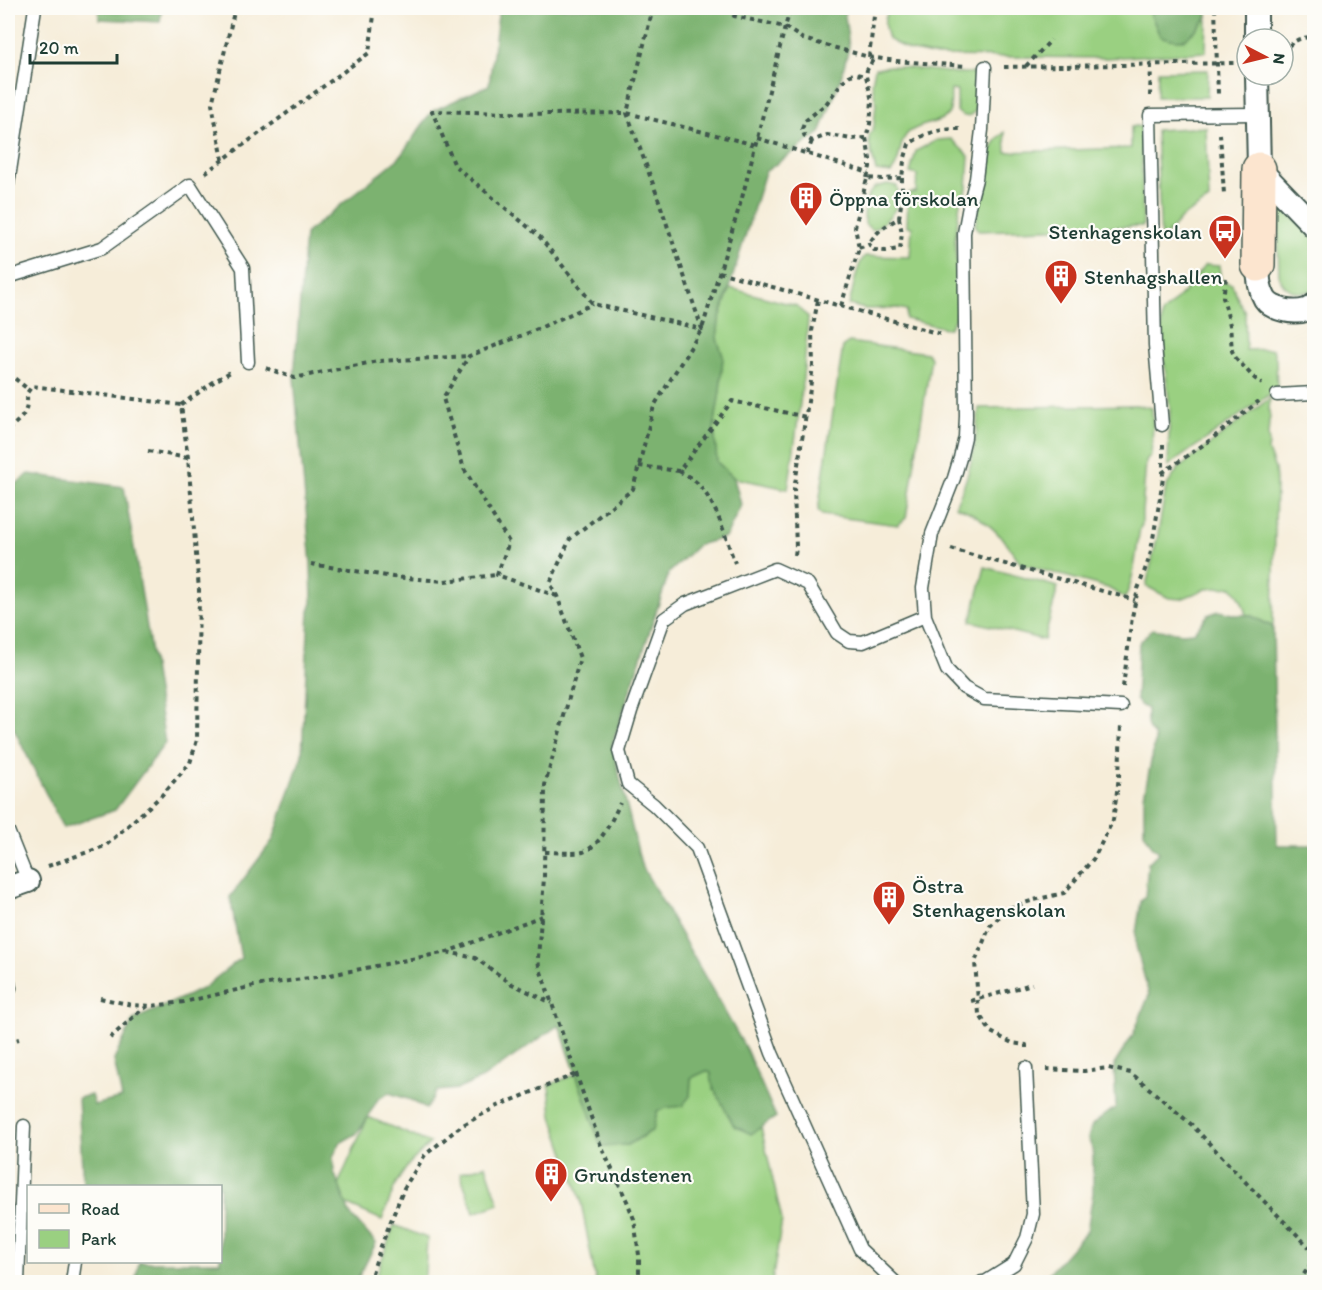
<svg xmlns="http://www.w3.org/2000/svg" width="1322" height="1290" viewBox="0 0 1322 1290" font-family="Itim,sans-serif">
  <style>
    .green { fill: #9ad081; stroke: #5c865a; stroke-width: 1.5 }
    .forest { fill: #7bb26f; stroke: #4d7852; stroke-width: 1.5 }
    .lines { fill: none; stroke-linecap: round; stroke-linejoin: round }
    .lane-casing { stroke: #3f574d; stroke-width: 15 }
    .street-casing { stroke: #3f574d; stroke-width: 26 }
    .secondary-casing { stroke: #3f574d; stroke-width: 36 }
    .path { stroke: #3f574d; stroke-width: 4; stroke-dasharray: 4.5 4.5; stroke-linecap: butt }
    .lane { stroke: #fff; stroke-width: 12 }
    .street { stroke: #fff; stroke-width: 22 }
    .secondary { stroke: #fce5cf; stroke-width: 33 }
    .labels { text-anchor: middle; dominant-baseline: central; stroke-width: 4.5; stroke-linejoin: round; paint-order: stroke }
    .poi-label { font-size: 21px; fill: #1f3d34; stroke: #fdfcf7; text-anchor: start }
  </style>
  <rect width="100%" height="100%" fill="#fdfcf7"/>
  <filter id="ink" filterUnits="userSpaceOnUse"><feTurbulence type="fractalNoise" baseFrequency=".0167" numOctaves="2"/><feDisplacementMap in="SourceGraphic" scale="12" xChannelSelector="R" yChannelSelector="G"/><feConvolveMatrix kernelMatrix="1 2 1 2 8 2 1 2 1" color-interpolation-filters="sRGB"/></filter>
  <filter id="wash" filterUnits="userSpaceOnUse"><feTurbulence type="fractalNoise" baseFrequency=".008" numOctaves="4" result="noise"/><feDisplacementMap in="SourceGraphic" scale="24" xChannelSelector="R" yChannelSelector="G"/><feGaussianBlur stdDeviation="1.35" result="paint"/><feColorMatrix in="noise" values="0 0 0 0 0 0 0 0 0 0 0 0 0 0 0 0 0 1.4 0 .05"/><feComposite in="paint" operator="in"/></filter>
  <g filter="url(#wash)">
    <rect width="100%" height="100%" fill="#f6edd9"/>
    <!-- green -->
    <path class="green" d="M881,8H1148L1160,36L1184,40L1207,18L1206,52L1106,58L937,56L908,50L888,39C885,29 881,18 891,9Z
      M891,66L957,73H975L976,110C970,117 964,119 957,111V91L951,90C950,96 952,108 949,113C943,124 917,123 907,134C899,143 901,155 896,165C895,168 893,170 891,173L876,171L869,143V136L874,126L876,102L872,83L875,68Z
      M1208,70L1207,97H1157L1158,71Z
      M1136,126L1141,127L1143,226L979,231L975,226L991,150L998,138L1005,132L1006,152L1131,148V127Z
      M1206,127L1209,200L1182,217L1161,241L1156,130Z
      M951,139L969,156L967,189L960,202L955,240L956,259L958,264C958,284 963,312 949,328H945L906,319L907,310L897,308L865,309L849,305C853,291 856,265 865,256L910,257L912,227L907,226L908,193L916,192L917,175L910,173L916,151L937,140Z
      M888,184L897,186C897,189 899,193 899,196C899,210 884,224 872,230L865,224L864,214L868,195L875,187Z
      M1279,205L1310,232L1314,240V289C1300,297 1284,291 1279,276L1277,208Z
      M1205,265L1219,266L1221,281L1232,284L1239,302L1245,312L1246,350L1273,349L1276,359L1277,389L1168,466L1170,408L1161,336L1162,314L1184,292Z
      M730,288L797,306L808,317C805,375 797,431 788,489L734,478L717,462L714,429L720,391L723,356L717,339L719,321Z
      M849,342L927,353L931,358L906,518L898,525L822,515L818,510L843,346Z
      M1270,398L1269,411L1270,418L1269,421L1268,437L1269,443L1268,451L1275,469L1276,481L1273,627L1250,615H1246C1243,604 1240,595 1232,587L1206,589L1181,599L1169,598L1146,586L1158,534L1166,487L1178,469Z
      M1136,405L1152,408L1153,427L1151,455L1147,459L1146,462L1142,512V525L1140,528C1136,552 1135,576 1125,598L1108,588L1021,564C1004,537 985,516 955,506C972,471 975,447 979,408Z
      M985,567L1058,587L1044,640L971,621Z
      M706,1071L711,1073V1081L751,1134L761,1127L782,1220L772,1282H596L580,1197L552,1116L549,1085L576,1074L601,1146L628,1145L653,1130L657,1111L690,1096L691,1078Z
      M368,1117L430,1143L409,1164L396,1183L382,1220L332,1198Z
      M486,1165L499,1204L474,1213L460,1173Z
      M394,1225L427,1238L425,1274L422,1282H374Z"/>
    <!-- forest -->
    <path class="forest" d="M99,8H162L160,22L99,19Z
      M499,8H844L849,47L841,78L820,133L765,172L719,321L717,339L723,356L720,391L714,428L717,462L734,478L741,505L726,537L698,545L669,573L612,745L641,864L746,1049L776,1117L751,1134L734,1126L714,1089L711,1081V1073L706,1071L691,1078L690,1096L682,1106L665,1108L657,1111L653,1130L628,1145L601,1146L559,1025L483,1078L458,1089L437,1091L426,1109L411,1100L389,1093L378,1099L363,1125L356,1134L340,1143L333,1157L334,1172L350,1214L376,1243L356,1282H135L139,1262H220V1186H87L83,1184L78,1098L91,1095L94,1105L122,1098L114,1060L133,1020L202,989L241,958L230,897L273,840L302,755L309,611L312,603L311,564L294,378L305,234L399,158L432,111L489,85Z
      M1148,8H1207V18C1188,37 1187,46 1160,36Z
      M29,474L124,487L144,608L165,743L115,810L63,828L8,717V490Z
      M1219,611L1236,615H1250L1273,627L1277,845H1314V1282H1041L1087,1231L1093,1193V1151L1088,1138L1092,1125L1116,1107L1114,1065L1133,1035L1149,995L1136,946V933L1141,901L1145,897L1148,863L1159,852L1152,846L1144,832V796L1155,742L1154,735C1145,729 1147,719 1147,709L1140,705L1136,699L1139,643L1152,629L1182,633L1194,632L1208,615Z"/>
  </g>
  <g filter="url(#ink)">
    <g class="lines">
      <!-- lane casing -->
      <g class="lane-casing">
        <path id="lane" d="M8,184L35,8
          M8,277L102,248L190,185L243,268L248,362
          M1277,395L1314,393
          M1162,425L1155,345L1150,115L1257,114
          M925,616L923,588L932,534L954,478L960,458L965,437L966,416L964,233L969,206L976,179L982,130L985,67
          M8,831L28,881
          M8,979L10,988
          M18,1282L24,1126
          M72,1282L75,1262
          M895,1282L860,1249L772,1053L697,848L654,805L628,784L619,751L631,711L664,619L685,604L775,569L808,584L837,633L849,641L863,642L925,616L947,670L964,688L984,699L1121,706
          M982,1282H985L1014,1264L1027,1238L1033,1214L1026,1068"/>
      </g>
      <!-- street casing -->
      <g class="street-casing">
        <path id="street" d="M1256,8V39
          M1257,75L1259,169L1314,226
          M1258,265C1258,277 1259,289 1265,299C1272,310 1294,314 1306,310C1308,310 1313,306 1314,305
          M8,888L28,881"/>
      </g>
      <!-- secondary casing -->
      <g class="secondary-casing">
        <path id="secondary" d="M1258,265L1259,169"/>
      </g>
      <!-- path -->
      <path class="path" d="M653,8L627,113L657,195L702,329L593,304L539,236L455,166L432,111L547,114L627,113L756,145
        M727,8L734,16L785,27L803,39L869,57L896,61L966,66
        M1215,8L1218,94
        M1283,53C1291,41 1300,37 1314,37
        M869,57L875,8
        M1026,66L1051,40
        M1004,67L1236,63
        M1150,96L1151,65
        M1220,134L1224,194
        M757,138L869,173
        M866,138L851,139L835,136L827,135L812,141L805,137L802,129L805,121L826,104L842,82L850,75L856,74L866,76
        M807,154L812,141
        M223,160L212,104L235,8
        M205,173L369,53L375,8
        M867,178L870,167V159L866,138L870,124L872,101L866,76L867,70L874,58
        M899,218L902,198V178
        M859,248L869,244L874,250L886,251L900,249L902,233L899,218C887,225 875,232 869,244
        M719,272L944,335
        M1226,278L1223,297L1230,325L1232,351L1236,358L1253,377L1262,384
        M841,306L859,248L855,227L867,178L882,179L902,178L904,161L909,144C928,131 941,129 963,129
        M266,368L294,378L378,361L468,356
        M8,373L29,390
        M181,405L215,381L232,371
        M8,430C23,416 28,415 27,393L32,386L181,405L188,458L199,590L197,740L190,763L161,796L105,846L48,866
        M148,451L188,458
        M639,466L679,471L732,401L806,417
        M679,471C686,475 694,479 699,485C718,506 725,537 735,563
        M1162,473L1209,441L1259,401
        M951,549L1135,600
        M795,555L796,548L794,490L810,389L813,365L812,331L818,300
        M311,564L393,577L444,581L497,575
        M557,596L497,575L509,542L464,469L443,398L469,356L533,331L593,304
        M1123,687L1132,617L1138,589L1150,556L1159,504L1163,478V444
        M545,852C553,852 576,854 583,852C600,847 613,818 620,803
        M447,952L475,958L512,984L552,1003
        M100,998L132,1005L152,1006L184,1002L254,986L330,975L447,952L542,916
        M971,1001L1032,984
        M110,1038L139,1012L148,1006
        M8,1042L19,1039
        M1026,1048V1045L1012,1043L991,1032L979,1014L975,962L990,926L1009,908L1034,900L1064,893L1094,858L1113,820L1119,777L1121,725
        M1046,1069L1084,1071L1108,1068L1131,1073L1192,1125L1252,1189L1314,1252
        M369,1282L381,1246L404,1188L425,1155L461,1126L498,1106L576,1074
        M639,1282V1255L634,1219L627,1201L601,1146L539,966L538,958L544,878L545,785L580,658L557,596L550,583L570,539L633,489L654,406L702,329L742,198L785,27L791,8
        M1299,1282L1314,1259"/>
      <!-- lane -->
      <use href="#lane" class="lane"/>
      <!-- street -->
      <use href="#street" class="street"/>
      <!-- secondary -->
      <use href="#secondary" class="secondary"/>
    </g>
  </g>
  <!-- icons -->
  <defs>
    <g id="building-pin" transform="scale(1.725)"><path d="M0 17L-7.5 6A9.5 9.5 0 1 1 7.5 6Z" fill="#c8321e" stroke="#fdfcf7"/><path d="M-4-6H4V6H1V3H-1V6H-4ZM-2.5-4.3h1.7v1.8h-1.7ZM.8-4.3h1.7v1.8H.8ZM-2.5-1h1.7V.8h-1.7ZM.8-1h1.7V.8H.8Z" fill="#fff"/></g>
    <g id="bus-pin" transform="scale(1.725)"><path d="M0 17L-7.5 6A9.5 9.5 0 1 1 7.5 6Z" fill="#c8321e" stroke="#fdfcf7"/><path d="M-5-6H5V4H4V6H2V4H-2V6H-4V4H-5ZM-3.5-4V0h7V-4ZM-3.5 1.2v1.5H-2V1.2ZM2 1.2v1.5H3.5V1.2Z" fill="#fff"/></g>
  </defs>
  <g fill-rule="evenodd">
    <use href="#building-pin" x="806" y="198"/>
    <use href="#bus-pin" x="1225" y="231"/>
    <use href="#building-pin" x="1061" y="276"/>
    <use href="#building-pin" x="889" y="897"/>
    <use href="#building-pin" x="551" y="1174"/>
  </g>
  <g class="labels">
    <!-- poi labels -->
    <g class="poi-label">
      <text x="829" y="198">Öppna förskolan</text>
      <text x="1202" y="231" text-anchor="end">Stenhagenskolan</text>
      <text x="1084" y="276">Stenhagshallen</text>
      <text x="912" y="885">Östra<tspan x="912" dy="24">Stenhagenskolan</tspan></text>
      <text x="574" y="1174">Grundstenen</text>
    </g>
  </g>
  <!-- margin -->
  <rect width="1322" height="1290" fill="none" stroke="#fdfcf7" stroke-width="30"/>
  <!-- legend -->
  <rect x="27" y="1185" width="195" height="78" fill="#fdfcf7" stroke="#a4b0a9" stroke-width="1.5"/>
  <rect x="39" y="1204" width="30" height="9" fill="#fce5cf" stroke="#a4b0a9" stroke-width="1.5"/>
  <text x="81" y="1215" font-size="18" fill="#1f3d34">Road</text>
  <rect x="39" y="1230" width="30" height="18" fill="#9ad081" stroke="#a4b0a9" stroke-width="1.5"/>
  <text x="81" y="1245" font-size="18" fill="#1f3d34">Park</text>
  <!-- north arrow -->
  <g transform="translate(1265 57) rotate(97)"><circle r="28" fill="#fdfcf7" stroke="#a4b0a9" stroke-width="1.5"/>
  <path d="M0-4.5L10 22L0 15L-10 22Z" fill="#c8321e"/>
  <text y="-9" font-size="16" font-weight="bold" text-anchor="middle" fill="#1f3d34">N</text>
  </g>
  <!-- scale -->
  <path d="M30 54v9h87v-9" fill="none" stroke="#1f3d34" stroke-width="3"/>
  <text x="39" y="54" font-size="18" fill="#1f3d34" stroke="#fdfcf7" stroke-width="4.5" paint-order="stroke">20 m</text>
</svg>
